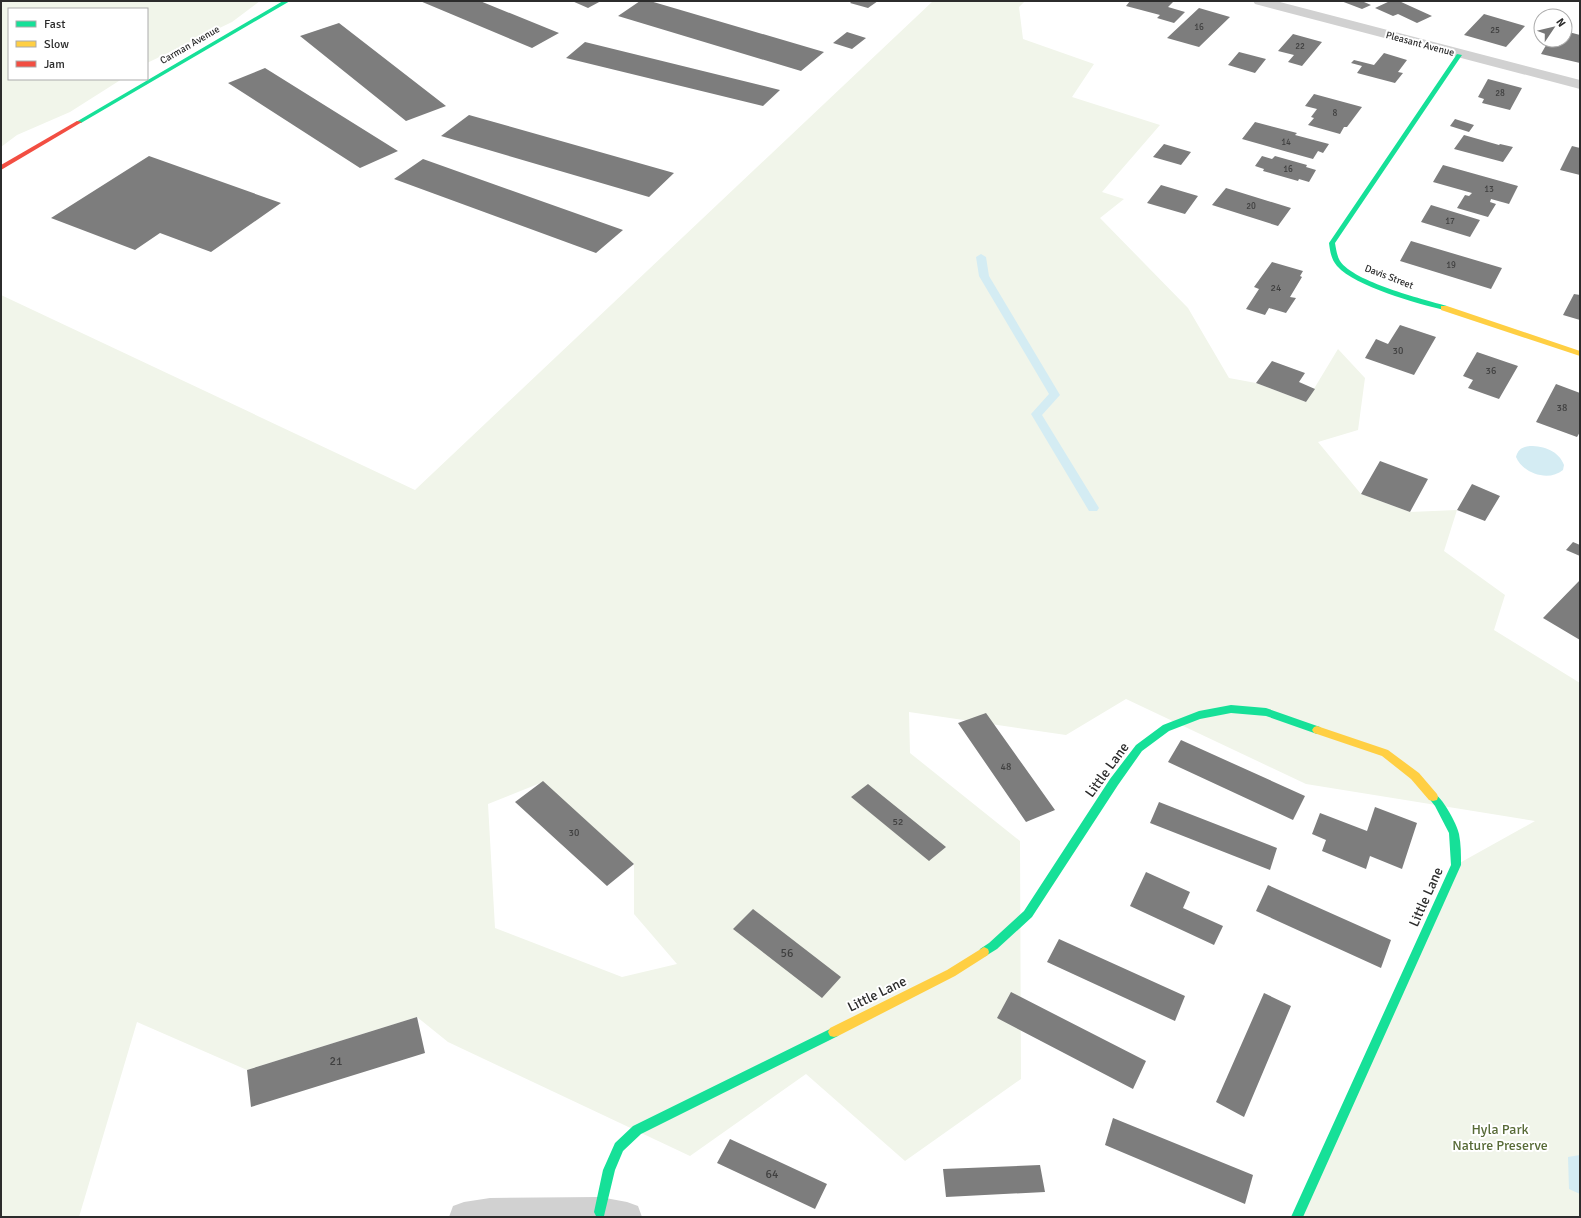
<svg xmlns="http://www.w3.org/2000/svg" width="1581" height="1218" viewBox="0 0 1581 1218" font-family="Signika,sans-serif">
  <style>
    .green { fill: #f1f5ea; fill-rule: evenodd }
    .water { fill: #d4ecf3 }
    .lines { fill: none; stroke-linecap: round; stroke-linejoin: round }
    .stream { fill: #d4ecf3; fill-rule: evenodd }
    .building { fill: #7d7d7d }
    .street { fill: #d1d1d1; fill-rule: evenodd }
    .fast { fill: #16e098; fill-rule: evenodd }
    .slow { fill: #ffcf43; fill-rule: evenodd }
    .jam { fill: #f24e42; fill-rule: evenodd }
    .labels { text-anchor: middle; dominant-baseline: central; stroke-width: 4; stroke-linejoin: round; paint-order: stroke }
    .far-number-label { font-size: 9px; fill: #404040 }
    .far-street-label { font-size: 10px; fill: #2c2c2c; stroke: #fff }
    .number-label { font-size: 10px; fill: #404040 }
    .near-number-label { font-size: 12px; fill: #404040 }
    .near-street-label { font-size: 14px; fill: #2c2c2c; stroke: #fff }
    .near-park-label { font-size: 14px; fill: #586b37; stroke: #fff }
  </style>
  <rect width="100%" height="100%" fill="#fff"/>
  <!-- green -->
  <path class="green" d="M1,1H260L232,22L147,63V9H9V79H122L70,112L17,135L1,147Z
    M933,1H1025L1019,7L1023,39L1094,64L1072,97L1160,125L1102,192L1124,199L1100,218L1188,308L1229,378L1256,383L1306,402L1338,349L1365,378L1358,430L1318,442L1361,494L1410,512L1457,510L1444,551L1505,595L1494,630L1580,683V1217H1297L1456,865L1535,821L1306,784L1126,699L1066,735L909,712L910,753L1020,841L1021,1079L905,1161L806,1074L690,1156L448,1042L417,1017L247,1070L137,1022L79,1217H1V295L415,490ZM543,782L634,864V914L677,964L622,977L495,928L488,804Z"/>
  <!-- water -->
  <path class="water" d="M1530,446C1544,446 1559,451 1564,465L1563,470C1549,482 1523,474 1516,457C1518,449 1522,447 1530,446Z
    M1580,1155V1194L1569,1189L1568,1157Z"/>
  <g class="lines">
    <!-- stream -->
    <path class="stream" d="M981,254L986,257L989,276L1060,395L1042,415L1099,508L1097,511H1089L1031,414L1049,394L979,276L976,257Z"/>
  </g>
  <!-- building -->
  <path class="building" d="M420,1H480L559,33L532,48Z
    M572,1H601L588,8Z
    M640,1H650L824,52L801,71L618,16Z
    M852,1H878L868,8L850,3Z
    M1130,1H1168L1173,2L1168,7L1185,12L1174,23L1157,18L1160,15L1126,6Z
    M1341,1H1367L1364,2L1371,5L1362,9Z
    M1390,1H1399L1432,16L1417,23L1398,14L1393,16L1375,8Z
    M1199,8L1230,17L1199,47L1167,38Z
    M1484,14L1525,26L1506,47L1464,35Z
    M339,23L446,106L406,121L300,36Z
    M1565,31L1580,35V63L1541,54L1549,40H1565Z
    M847,32L866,38L852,49L833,43Z
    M1293,34L1322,42L1302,66L1288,62L1294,55L1278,51Z
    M585,42L780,90L763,106L566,58Z
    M1239,52L1266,59L1255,73L1228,65Z
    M1384,53L1407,60L1398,72L1403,73L1395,83L1357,73L1362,66L1351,63L1354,60L1374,65Z
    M265,68L398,151L360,168L228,83Z
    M1488,79L1522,88L1510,110L1482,103L1484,99L1478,97Z
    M1314,94L1362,107L1347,127H1344L1340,134L1308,125L1314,118L1311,117L1317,109L1305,106Z
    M469,115L674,173L649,197L441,136Z
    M1455,119L1474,125L1469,132L1450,126Z
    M1255,122L1297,133L1295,135L1329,144L1323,153L1318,151L1313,159L1242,139Z
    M1464,135L1499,145L1500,144L1513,147L1503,162L1454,149Z
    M1164,144L1191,152L1181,165L1153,157Z
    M1572,146L1580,148V175L1560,170Z
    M149,156L281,203L211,252L160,233L135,250L51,218Z
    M1262,156L1272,159L1275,156L1307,165L1306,167L1316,170L1309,182L1299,179L1298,181L1263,171L1264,169L1255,166Z
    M423,159L623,230L596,253L394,179Z
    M1443,165L1518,186L1509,204L1491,199L1490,202L1496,204L1488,217L1457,208L1465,195L1469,196L1472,193L1433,182Z
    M1161,185L1198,196L1185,214L1147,203Z
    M1226,188L1291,208L1278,226L1212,205Z
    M1431,205L1480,220L1470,237L1421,222Z
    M1411,241L1502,268L1491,289L1400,261Z
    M1272,262L1303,271L1300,276L1302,277L1290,297L1296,298L1286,313L1269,308L1265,315L1246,309L1259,289L1254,287Z
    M1574,294L1580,295V320L1563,315Z
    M1400,325L1436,337L1414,375L1365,358L1376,339L1388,344Z
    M1477,352L1518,366L1499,399L1468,388L1473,380L1463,376Z
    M1272,361L1305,373L1299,382L1315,389L1306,402L1256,383Z
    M1556,384L1580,393V432L1577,437L1536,422Z
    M1380,461L1428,479L1410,512L1361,494Z
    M1472,484L1500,496L1485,521L1457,510Z
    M1573,542L1580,545V556L1566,550Z
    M1580,580V640L1543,618Z
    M986,713L1055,810L1026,822L958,723Z
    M1181,740L1305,796L1293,820L1168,762Z
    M543,781L634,864L607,886L515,802Z
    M868,784L946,847L929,861L851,797Z
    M1159,802L1277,848L1270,870L1150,823Z
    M1375,807L1417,823L1402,869L1370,856L1366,869L1322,851L1326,840L1312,834L1320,813L1367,831Z
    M1146,872L1190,892L1183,908L1223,926L1214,945L1130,906Z
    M1268,885L1391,940L1381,968L1256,911Z
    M753,909L841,977L822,998L733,929Z
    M1059,939L1185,996L1175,1021L1047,962Z
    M1011,992L1146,1061L1133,1089L997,1018Z
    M1264,993L1291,1006L1244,1117L1216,1102Z
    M417,1017L425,1053L251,1107L247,1070Z
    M1113,1118L1253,1175L1245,1204L1105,1145Z
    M730,1139L827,1184L815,1209L717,1163Z
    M1040,1165L1045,1192L946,1197L943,1169Z"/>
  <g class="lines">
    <!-- street -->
    <path class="street" d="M1253,1H1276L1580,80V89L1255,4Z
      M600,1197L627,1202L638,1206L642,1217H449L453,1206L464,1202L490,1198Z"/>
    <!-- fast -->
    <path class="fast" d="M283,1H290L81,123L76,122Z
      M1457,54L1462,55L1335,243C1336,249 1337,256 1340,261C1354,282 1422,299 1447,306V310H1444C1416,303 1356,287 1337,266C1331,259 1330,251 1329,243Z
      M1231,705L1266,708L1320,727L1322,730L1320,733L1317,734L1266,716L1231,713L1200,719L1169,731L1142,751L1118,785L1032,917L997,949L984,957L980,955L979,952L980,949L989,943L1024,911L1110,779L1136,745L1163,725L1199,711Z
      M1433,793C1442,796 1457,824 1459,834C1461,844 1461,855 1461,865L1303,1217H1291L1451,865L1449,833L1435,806L1428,797L1429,794Z
      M834,1027L838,1028L840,1032L838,1036L641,1134L623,1151L615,1170L604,1216H596L594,1212L603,1170L615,1143L633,1126Z"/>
    <!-- slow -->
    <path class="slow" d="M1441,306H1447L1580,351V356L1441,310Z
      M1317,726L1388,750L1419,773L1437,794L1438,797L1437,800L1433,801L1429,800L1411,779L1382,756L1314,733L1312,730L1314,727Z
      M984,947L988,949L989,952L988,955L955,976L838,1036L834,1037L830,1036L828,1032L830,1028L947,970Z"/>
    <!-- jam -->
    <path class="jam" d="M77,121L82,122L1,170V165Z"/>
  </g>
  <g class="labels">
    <!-- far-number labels -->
    <g class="far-number-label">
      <text x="1199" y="27">16</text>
      <text x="1495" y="30">25</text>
      <text x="1300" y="46">22</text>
      <text x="1500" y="93">28</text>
      <text x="1335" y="113">8</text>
      <text x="1286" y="142">14</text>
      <text x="1288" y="169">16</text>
      <text x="1489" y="189">13</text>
      <text x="1251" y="206">20</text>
      <text x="1450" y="221">17</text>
      <text x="1451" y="265">19</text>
    </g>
    <!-- far-street labels -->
    <g class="far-street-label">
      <text transform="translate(1420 44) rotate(15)">Pleasant Avenue</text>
      <text transform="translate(190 45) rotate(-30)">Carman Avenue</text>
      <text transform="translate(1389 277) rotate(21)">Davis Street</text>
    </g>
    <!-- number labels -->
    <g class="number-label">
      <text x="1276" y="288">24</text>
      <text x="1398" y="351">30</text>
      <text x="1491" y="371">36</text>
      <text x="1562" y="408">38</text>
      <text x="1006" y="767">48</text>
      <text x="898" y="822">52</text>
      <text x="574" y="833">30</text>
    </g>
    <!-- near-number labels -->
    <g class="near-number-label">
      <text x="787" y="953">56</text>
      <text x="336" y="1061">21</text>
      <text x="772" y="1174">64</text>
    </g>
    <!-- near-street labels -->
    <g class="near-street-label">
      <text transform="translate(1107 770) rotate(-54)">Little Lane</text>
      <text transform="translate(1426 897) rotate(-66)">Little Lane</text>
      <text transform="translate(877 994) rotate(-26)">Little Lane</text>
    </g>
    <!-- near-park labels -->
    <g class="near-park-label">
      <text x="1500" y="1129">Hyla Park<tspan x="1500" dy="16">Nature Preserve</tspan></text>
    </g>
  </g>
  <!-- border -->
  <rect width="1581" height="1218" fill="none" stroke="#2c2c2c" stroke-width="4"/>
  <!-- legend -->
  <rect x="8" y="8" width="140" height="72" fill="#ffffff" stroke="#ababab"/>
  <rect x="16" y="21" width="20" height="6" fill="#16e098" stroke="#ababab"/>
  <text x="44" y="28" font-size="12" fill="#2c2c2c">Fast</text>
  <rect x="16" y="41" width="20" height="6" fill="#ffcf43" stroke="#ababab"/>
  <text x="44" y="48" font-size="12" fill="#2c2c2c">Slow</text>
  <rect x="16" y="61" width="20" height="6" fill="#f24e42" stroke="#ababab"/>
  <text x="44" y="68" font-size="12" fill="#2c2c2c">Jam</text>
  <!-- north arrow -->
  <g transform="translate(1553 28) rotate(55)"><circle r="19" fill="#ffffff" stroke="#ababab"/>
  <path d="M0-3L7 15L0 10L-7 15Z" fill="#767676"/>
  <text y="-6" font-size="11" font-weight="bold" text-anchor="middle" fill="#2c2c2c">N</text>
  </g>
</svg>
